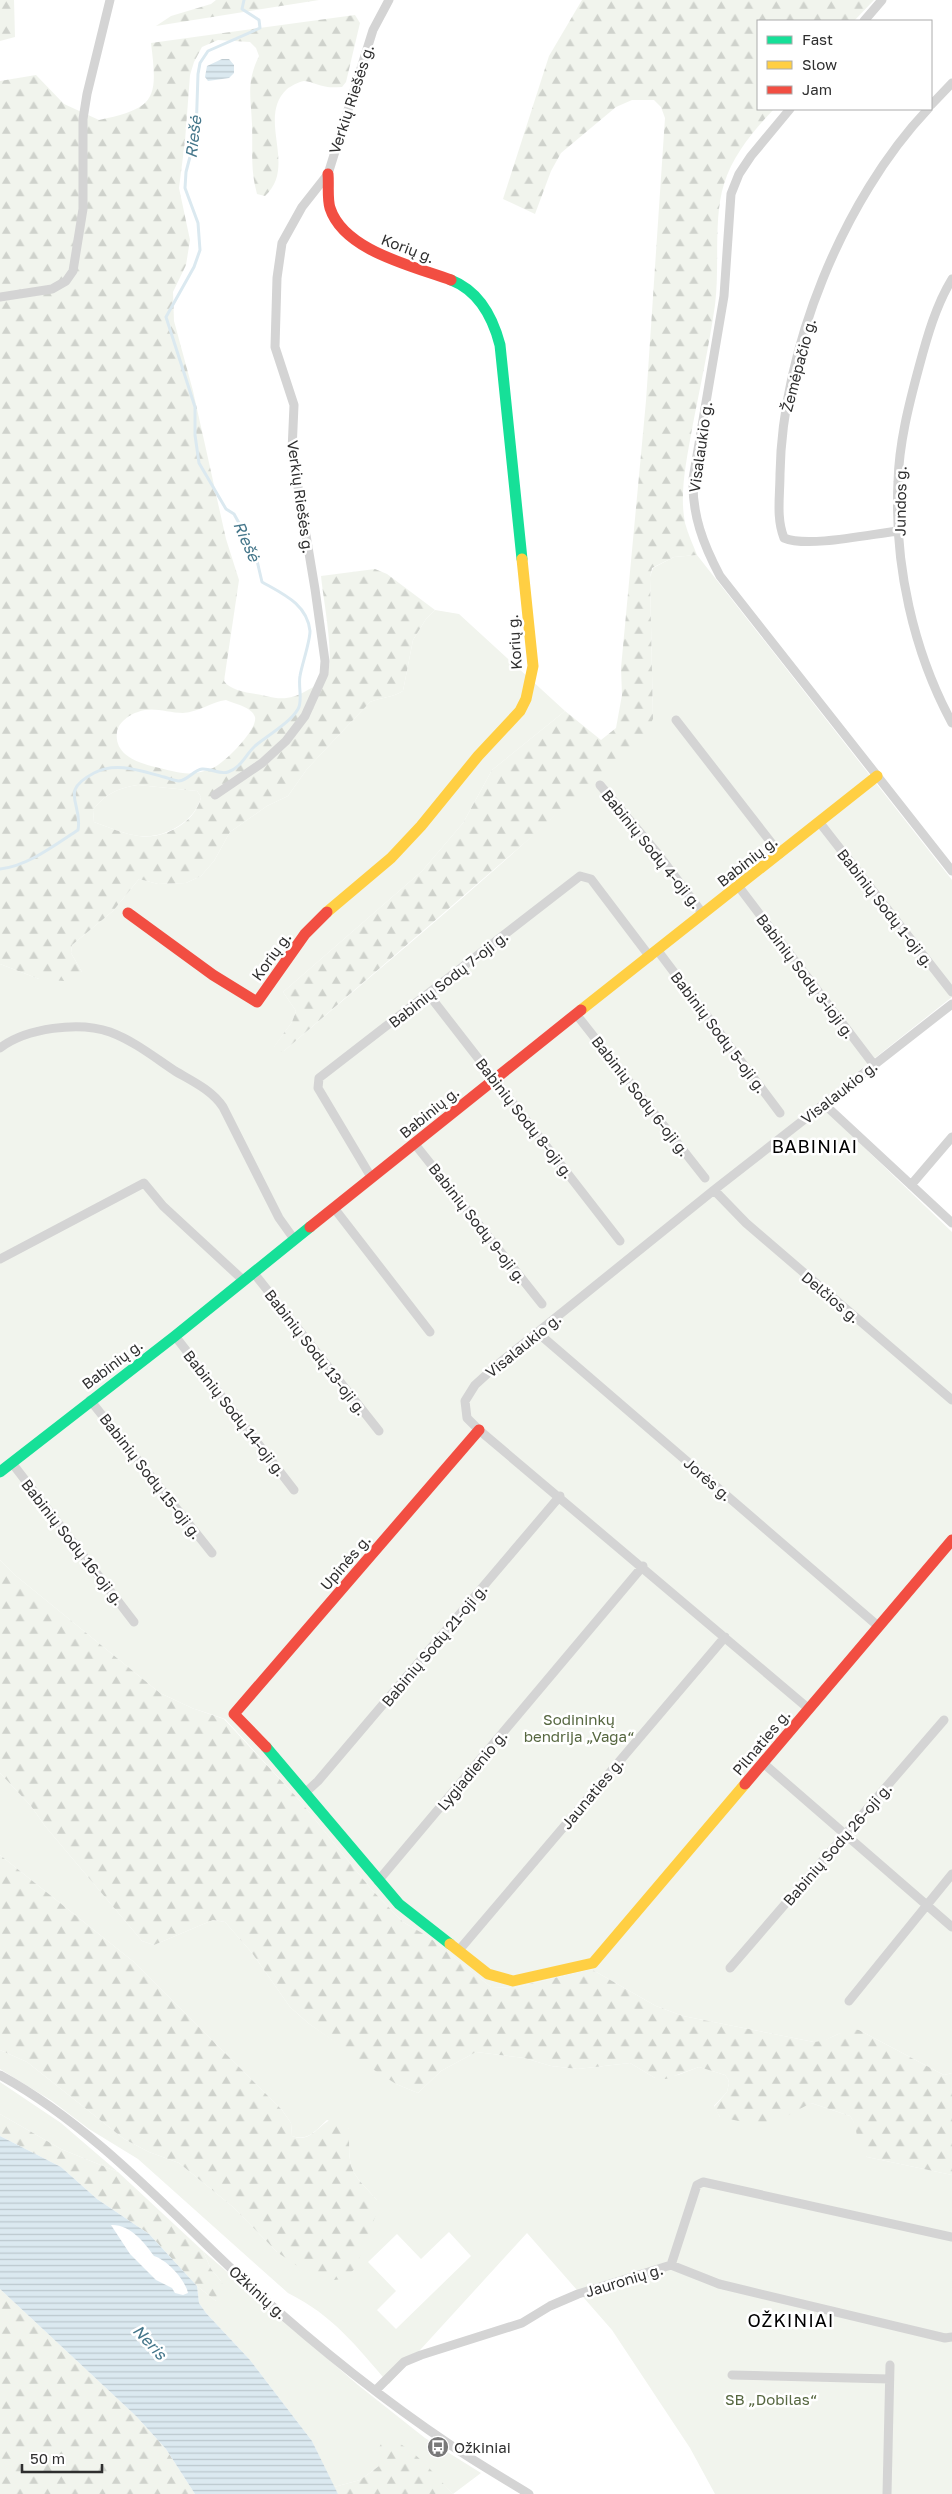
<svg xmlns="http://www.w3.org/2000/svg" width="952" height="2494" viewBox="0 0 952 2494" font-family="'Golos Text',sans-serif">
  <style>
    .green { fill: #f1f4ed; fill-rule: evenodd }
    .forest { fill: url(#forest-firs); fill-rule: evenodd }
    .water { fill: url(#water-rules); fill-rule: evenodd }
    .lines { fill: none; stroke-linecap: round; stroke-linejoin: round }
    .stream { stroke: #dbe9f0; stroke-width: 3 }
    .street { stroke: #d4d4d4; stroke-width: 9 }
    .fast { stroke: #16e098; stroke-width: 11 }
    .slow { stroke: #ffcf43; stroke-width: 11 }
    .jam { stroke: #f24e42; stroke-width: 11 }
    .labels { text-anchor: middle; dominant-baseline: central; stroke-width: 5; stroke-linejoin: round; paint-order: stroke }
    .street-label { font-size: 15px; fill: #2f2f2f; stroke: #fff }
    .park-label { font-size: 15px; fill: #566740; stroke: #fff }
    .poi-label { font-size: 15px; fill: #2f2f2f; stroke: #fff; text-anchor: start }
    .water-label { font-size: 16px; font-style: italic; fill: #44768a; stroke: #fff }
    .quarter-label { font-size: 18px; letter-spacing: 1px; fill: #000; stroke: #fff }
  </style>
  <defs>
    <pattern id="forest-firs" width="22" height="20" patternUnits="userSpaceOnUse" patternTransform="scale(1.25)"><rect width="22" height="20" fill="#f1f4ed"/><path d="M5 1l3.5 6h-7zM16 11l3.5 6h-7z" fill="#cfd2cc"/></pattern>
    <pattern id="water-rules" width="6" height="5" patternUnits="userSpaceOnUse" patternTransform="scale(1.25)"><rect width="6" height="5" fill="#dbe9f0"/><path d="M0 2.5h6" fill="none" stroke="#bcc8ce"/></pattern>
  </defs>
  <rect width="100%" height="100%" fill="#fff"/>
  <!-- green -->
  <path class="green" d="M697,555L952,880V997L818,1103L952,1232V2073L944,2075L859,2030L838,2034L822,2042H814L683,2016L656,2006L591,1969L513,1988L491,1987L429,1937L403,1922L371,1889L301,1802L225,1719L192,1708L160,1693L15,1575L0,1560V964L39,979L82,972L71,953L72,945L113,911L139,879L158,884L186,883L201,876L214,861L230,832L267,806L288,796L307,769L370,702C381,697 392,698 403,691L413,640L426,619L435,610L459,614L565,711L492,770L463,823L422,871L283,992L296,1011L292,1022L274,1047L284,1051C409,943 539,838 653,719L650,577L653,568L674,557Z
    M138,785L197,791L201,797C195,822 164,839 139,836C124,834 108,827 94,822L93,810C105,794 118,788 138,785Z
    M0,1773L31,1806L45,1826L142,1941L154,1945L213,1920L225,1922L252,1953L290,2007L308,2023L396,2084L418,2093L441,2071L476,2052L524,2058L551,2066L578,2069L630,2063L655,2078L678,2075L699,2067L725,2075L728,2079L729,2083L727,2092L714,2106L720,2117L811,2103L850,2116C859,2127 857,2143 867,2157L952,2175V2494H715L690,2448L612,2330L527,2233L389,2384C356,2346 334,2316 288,2293L138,2159L89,2129L52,2101L0,2069V2050L27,2062L124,2139L149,2152L179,2163L233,2207L277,2252L377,2200C349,2169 349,2172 349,2129L327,2120C316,2130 308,2142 292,2136L291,2123L282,2110L134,1962L0,1855ZM449,2232L471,2256L396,2329L377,2310L396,2291L368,2262L397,2234L421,2259Z
    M0,2082L61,2123L118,2172L61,2149L0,2114Z
    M203,2251L358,2385L425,2438L481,2473L453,2494L417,2458L379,2466L360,2480L334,2487L312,2441L250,2360L206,2313L199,2303L197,2286L216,2301L221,2281L211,2269Z"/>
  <!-- forest -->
  <path class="forest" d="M0,0H14L15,37L0,41Z
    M216,0H319L156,26L171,16L211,4Z
    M582,0H874L854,21H758V109H774C753,131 733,155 724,184C713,219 720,267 715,305C709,346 700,388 692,429C687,458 679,493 685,523C688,534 693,545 697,555L674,557L652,568L650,578L653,719L646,732L535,834L284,1051L276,1052L273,1048L292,1022L296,1011L283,992L422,871L463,823L492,770L565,711L601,740L616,728L622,695L621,668L646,401L665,118L661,107L654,100H632L616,107L561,153L551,171L535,214L503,199L549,56Z
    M355,15L360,23L346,82L342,87C336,87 329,88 323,86C317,85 310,81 304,81C298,82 291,86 287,89C256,118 298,166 265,196L257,194C250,168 253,150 252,124C251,97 246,83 259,56L256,48L250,42L218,40L202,47L194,62L190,75L185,141L179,188L190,240L186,265L173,292L174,321L193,391L226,539L239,580L224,681C231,692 253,693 266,696C282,700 292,699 306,691C313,687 323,683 327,675C335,658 323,598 321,576L375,569L387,574L435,610L426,619L413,640L403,691C392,698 381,697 370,702L307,769L288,796L267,806L230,832L214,861L201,876L186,883L158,884L139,879L113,911L72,945L71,953L82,972L76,982L39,979L0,964V81L36,75L64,104L99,120C156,108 158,99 151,43ZM226,700C235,704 252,707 255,717C258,730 224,763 213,768C199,774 187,775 172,771C152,766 113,761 117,732C118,723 130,714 138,712C153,706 167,713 183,713C199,712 211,702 226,700ZM138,785L197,791L201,797C196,822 164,840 139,836C124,834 108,827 94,822L93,810C105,794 118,788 138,785Z
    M0,1560L15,1575L160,1693L192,1708L224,1719L301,1802L371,1889L403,1922L429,1937L491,1987L513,1988L591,1969L656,2006L683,2016L814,2042C831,2041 842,2028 859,2030L944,2075L952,2073V2175L867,2157C855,2146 859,2128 850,2116L811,2103L766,2127L720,2117L714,2107L727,2092L729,2083L728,2079L725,2075L699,2067L666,2079L655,2078L630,2063L578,2069L551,2066L524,2058L476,2052L441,2071L418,2093L396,2084L371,2068L308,2023L290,2007L252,1953L225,1922L213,1920L154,1945L142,1941L45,1826L31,1806L0,1773Z
    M0,1855L134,1962L282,2110L291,2123L292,2136C311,2144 318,2124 334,2118L349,2129C349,2172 349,2169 377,2200V2212L355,2269L342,2279L326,2281L306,2272L277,2252L233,2207L179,2163L149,2152L124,2139L27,2062L0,2050Z
    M0,2114L61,2149L118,2172L203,2251L211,2269L221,2281L225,2290L224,2295L216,2301L197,2286L149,2234L97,2199L61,2167L0,2136Z
    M0,2289L136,2416L166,2449L195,2494H0Z
    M385,2437C412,2445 434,2474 453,2494H338L334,2487L360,2480L379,2466L376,2453Z"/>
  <!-- water -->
  <path class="water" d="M222,59H229L234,65V73L229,78L208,81L205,77L207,66Z
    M0,2136L61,2167L97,2199L149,2234L197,2286L199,2303L206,2313L250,2360L312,2441L338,2494H195L166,2449L136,2416L0,2289ZM111,2225C130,2224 144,2242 154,2256C167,2260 185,2279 188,2293L183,2295L175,2293L172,2288L156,2280L130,2254Z"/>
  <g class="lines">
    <!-- stream -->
    <path class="stream" d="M0,869C28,866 55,845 78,830C83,802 58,792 94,773C116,761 141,771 164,777C168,778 174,781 179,781C188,780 194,770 202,769C210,768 220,775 228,772C241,768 246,754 255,746C267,736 291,722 298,709C303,701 298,686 300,676C302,664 310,642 310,631C307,604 283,594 262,582L255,552L234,514L226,509L199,463L195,435V407L166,317L194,267L200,250L198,223L185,188L186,172L196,134L198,74L200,63L208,51L260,28L259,20L242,9L244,0"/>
    <!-- street -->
    <path class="street" d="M864,21L882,0
      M931,105L952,83
      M790,109L751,156L739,174L731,194L724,296L693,479C692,515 703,544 720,576L952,871
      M952,279C936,305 927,337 919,367C909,404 899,443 898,482C894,564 913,651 952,723
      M0,297L52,289L66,281L73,271L83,209V119L87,94L110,0
      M898,531C871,534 808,548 784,538C776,518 780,496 780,474C782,350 843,199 928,109
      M676,720L780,854
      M600,785L658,854L703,914
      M215,795L262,763L286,741L305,716L324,674L325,661L315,589L292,451L294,405L275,347L277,278L282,243L302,207L328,174L373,30L389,0
      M820,823L952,992
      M739,887L874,1065
      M658,951L780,1113
      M429,995L620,1241
      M576,1014L705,1178
      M0,1048C26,1028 79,1021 110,1032C134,1041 154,1057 175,1071C192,1081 212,1090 223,1107L279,1218L294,1239
      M824,1104L952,1223
      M414,1143L542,1304
      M371,1177L318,1088L319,1078L580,876L591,879L650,957
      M911,1185L952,1137
      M714,1190L746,1223L952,1400
      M334,1208L430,1332
      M0,1259L144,1183L163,1206L243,1280
      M253,1272L379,1431
      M538,1333L878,1626
      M175,1336L294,1490
      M90,1400L212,1553
      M12,1463L134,1622
      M809,1709L479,1430L467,1418L465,1401L475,1385L497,1365L714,1190L952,1004
      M763,1763L952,1927
      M306,1792L318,1781L560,1496
      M378,1881L643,1566
      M460,1949L725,1637
      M730,1968L944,1720
      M849,2001L952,1874
      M0,2075C95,2127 174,2216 253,2289C315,2345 382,2399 452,2446C477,2463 503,2478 529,2494
      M671,2265L719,2284L945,2338L952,2337
      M732,2375L889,2379
      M376,2390L404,2362L421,2355L522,2323L550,2306L578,2294L671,2265L697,2185L703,2182L952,2237
      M887,2494L890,2365"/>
    <!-- fast -->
    <path class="fast" d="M451,280C479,291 493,318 500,345L522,559
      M0,1472L175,1336L310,1227
      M266,1747L399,1904L450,1944"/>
    <!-- slow -->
    <path class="slow" d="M327,912L391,858L421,826L478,756L520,711L526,699L533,666L522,559
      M581,1010L877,776
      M450,1944L488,1974L513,1981L593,1963L745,1784"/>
    <!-- jam -->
    <path class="jam" d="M328,174C329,184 327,198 330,208C344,251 413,266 451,280
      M128,913L213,975L257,1002L305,934L327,912
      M310,1227L581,1010
      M266,1747L234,1714L479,1430
      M745,1784L952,1540"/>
  </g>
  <!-- icons -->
  <defs>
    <g id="bus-disc" transform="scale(1.125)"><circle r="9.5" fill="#787878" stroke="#fff"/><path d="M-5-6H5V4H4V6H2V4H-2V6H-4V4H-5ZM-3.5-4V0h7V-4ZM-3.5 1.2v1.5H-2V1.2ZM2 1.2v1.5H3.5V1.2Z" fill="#fff"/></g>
  </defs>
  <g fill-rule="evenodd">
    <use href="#bus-disc" x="438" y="2447"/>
  </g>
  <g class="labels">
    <!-- street labels -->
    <g class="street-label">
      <text transform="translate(351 99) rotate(-72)">Verkių Riešės g.</text>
      <text transform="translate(408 248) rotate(21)">Korių g.</text>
      <text transform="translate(798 365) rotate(-75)">Žemėpačio g.</text>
      <text transform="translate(700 447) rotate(-82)">Visalaukio g.</text>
      <text transform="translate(301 497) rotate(82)">Verkių Riešės g.</text>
      <text transform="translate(900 501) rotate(-89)">Jundos g.</text>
      <text transform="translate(514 642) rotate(-94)">Korių g.</text>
      <text transform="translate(652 849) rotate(51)">Babinių Sodų 4-oji g.</text>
      <text transform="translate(747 861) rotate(-38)">Babinių g.</text>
      <text transform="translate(886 908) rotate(52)">Babinių Sodų 1-oji g.</text>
      <text transform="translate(271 956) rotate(-54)">Korių g.</text>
      <text transform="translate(806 976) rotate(53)">Babinių Sodų 3-ioji g.</text>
      <text transform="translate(448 979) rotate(-38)">Babinių Sodų 7-oji g.</text>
      <text transform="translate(719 1032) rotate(53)">Babinių Sodų 5-oji g.</text>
      <text transform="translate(839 1092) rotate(-38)">Visalaukio g.</text>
      <text transform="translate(641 1096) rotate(52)">Babinių Sodų 6-oji g.</text>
      <text transform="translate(429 1112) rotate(-39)">Babinių g.</text>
      <text transform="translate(525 1118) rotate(52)">Babinių Sodų 8-oji g.</text>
      <text transform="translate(478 1223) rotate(52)">Babinių Sodų 9-oji g.</text>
      <text transform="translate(831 1297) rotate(40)">Delčios g.</text>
      <text transform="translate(523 1345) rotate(-39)">Visalaukio g.</text>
      <text transform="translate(316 1352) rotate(52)">Babinių Sodų 13-oji g.</text>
      <text transform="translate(112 1364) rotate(-37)">Babinių g.</text>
      <text transform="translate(235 1413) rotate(52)">Babinių Sodų 14-oji g.</text>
      <text transform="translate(151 1476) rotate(52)">Babinių Sodų 15-oji g.</text>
      <text transform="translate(708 1479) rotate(41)">Jorės g.</text>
      <text transform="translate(73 1542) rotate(52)">Babinių Sodų 16-oji g.</text>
      <text transform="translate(345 1562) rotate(-49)">Upinės g.</text>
      <text transform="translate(434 1645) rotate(-50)">Babinių Sodų 21-oji g.</text>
      <text transform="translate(761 1742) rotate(-50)">Pilnaties g.</text>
      <text transform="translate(472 1770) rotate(-50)">Lygiadienio g.</text>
      <text transform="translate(592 1793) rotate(-50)">Jaunaties g.</text>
      <text transform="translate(837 1844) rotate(-49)">Babinių Sodų 26-oji g.</text>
      <text transform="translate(624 2280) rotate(-17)">Jauronių g.</text>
      <text transform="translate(258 2292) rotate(42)">Ožkinių g.</text>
    </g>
    <!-- park labels -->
    <g class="park-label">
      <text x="579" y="1719">Sodininkų<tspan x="579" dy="17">bendrija „Vaga“</tspan></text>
      <text x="771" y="2399">SB „Dobilas“</text>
    </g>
    <!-- poi labels -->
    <g class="poi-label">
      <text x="454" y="2447">Ožkiniai</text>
    </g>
    <!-- water labels -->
    <g class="water-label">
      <text transform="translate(193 137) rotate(-83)">Riešė</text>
      <text transform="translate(247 541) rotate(66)">Riešė</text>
      <text transform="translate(150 2342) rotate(47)">Neris</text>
    </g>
    <!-- quarter labels -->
    <g class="quarter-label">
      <text x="815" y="1146">BABINIAI</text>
      <text x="791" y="2320">OŽKINIAI</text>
    </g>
  </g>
  <!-- legend -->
  <rect x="757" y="20" width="175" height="90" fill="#ffffff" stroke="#acacac"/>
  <rect x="767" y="36" width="25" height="8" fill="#16e098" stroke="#acacac"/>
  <text x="802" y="45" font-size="15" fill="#2f2f2f">Fast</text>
  <rect x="767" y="61" width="25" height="8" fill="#ffcf43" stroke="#acacac"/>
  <text x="802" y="70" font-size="15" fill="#2f2f2f">Slow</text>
  <rect x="767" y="86" width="25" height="8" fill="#f24e42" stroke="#acacac"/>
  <text x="802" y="95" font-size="15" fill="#2f2f2f">Jam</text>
  <!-- scale -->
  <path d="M22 2464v8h80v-8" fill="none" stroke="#2f2f2f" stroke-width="2.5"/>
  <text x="30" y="2464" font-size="15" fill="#2f2f2f" stroke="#ffffff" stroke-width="4" paint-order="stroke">50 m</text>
</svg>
